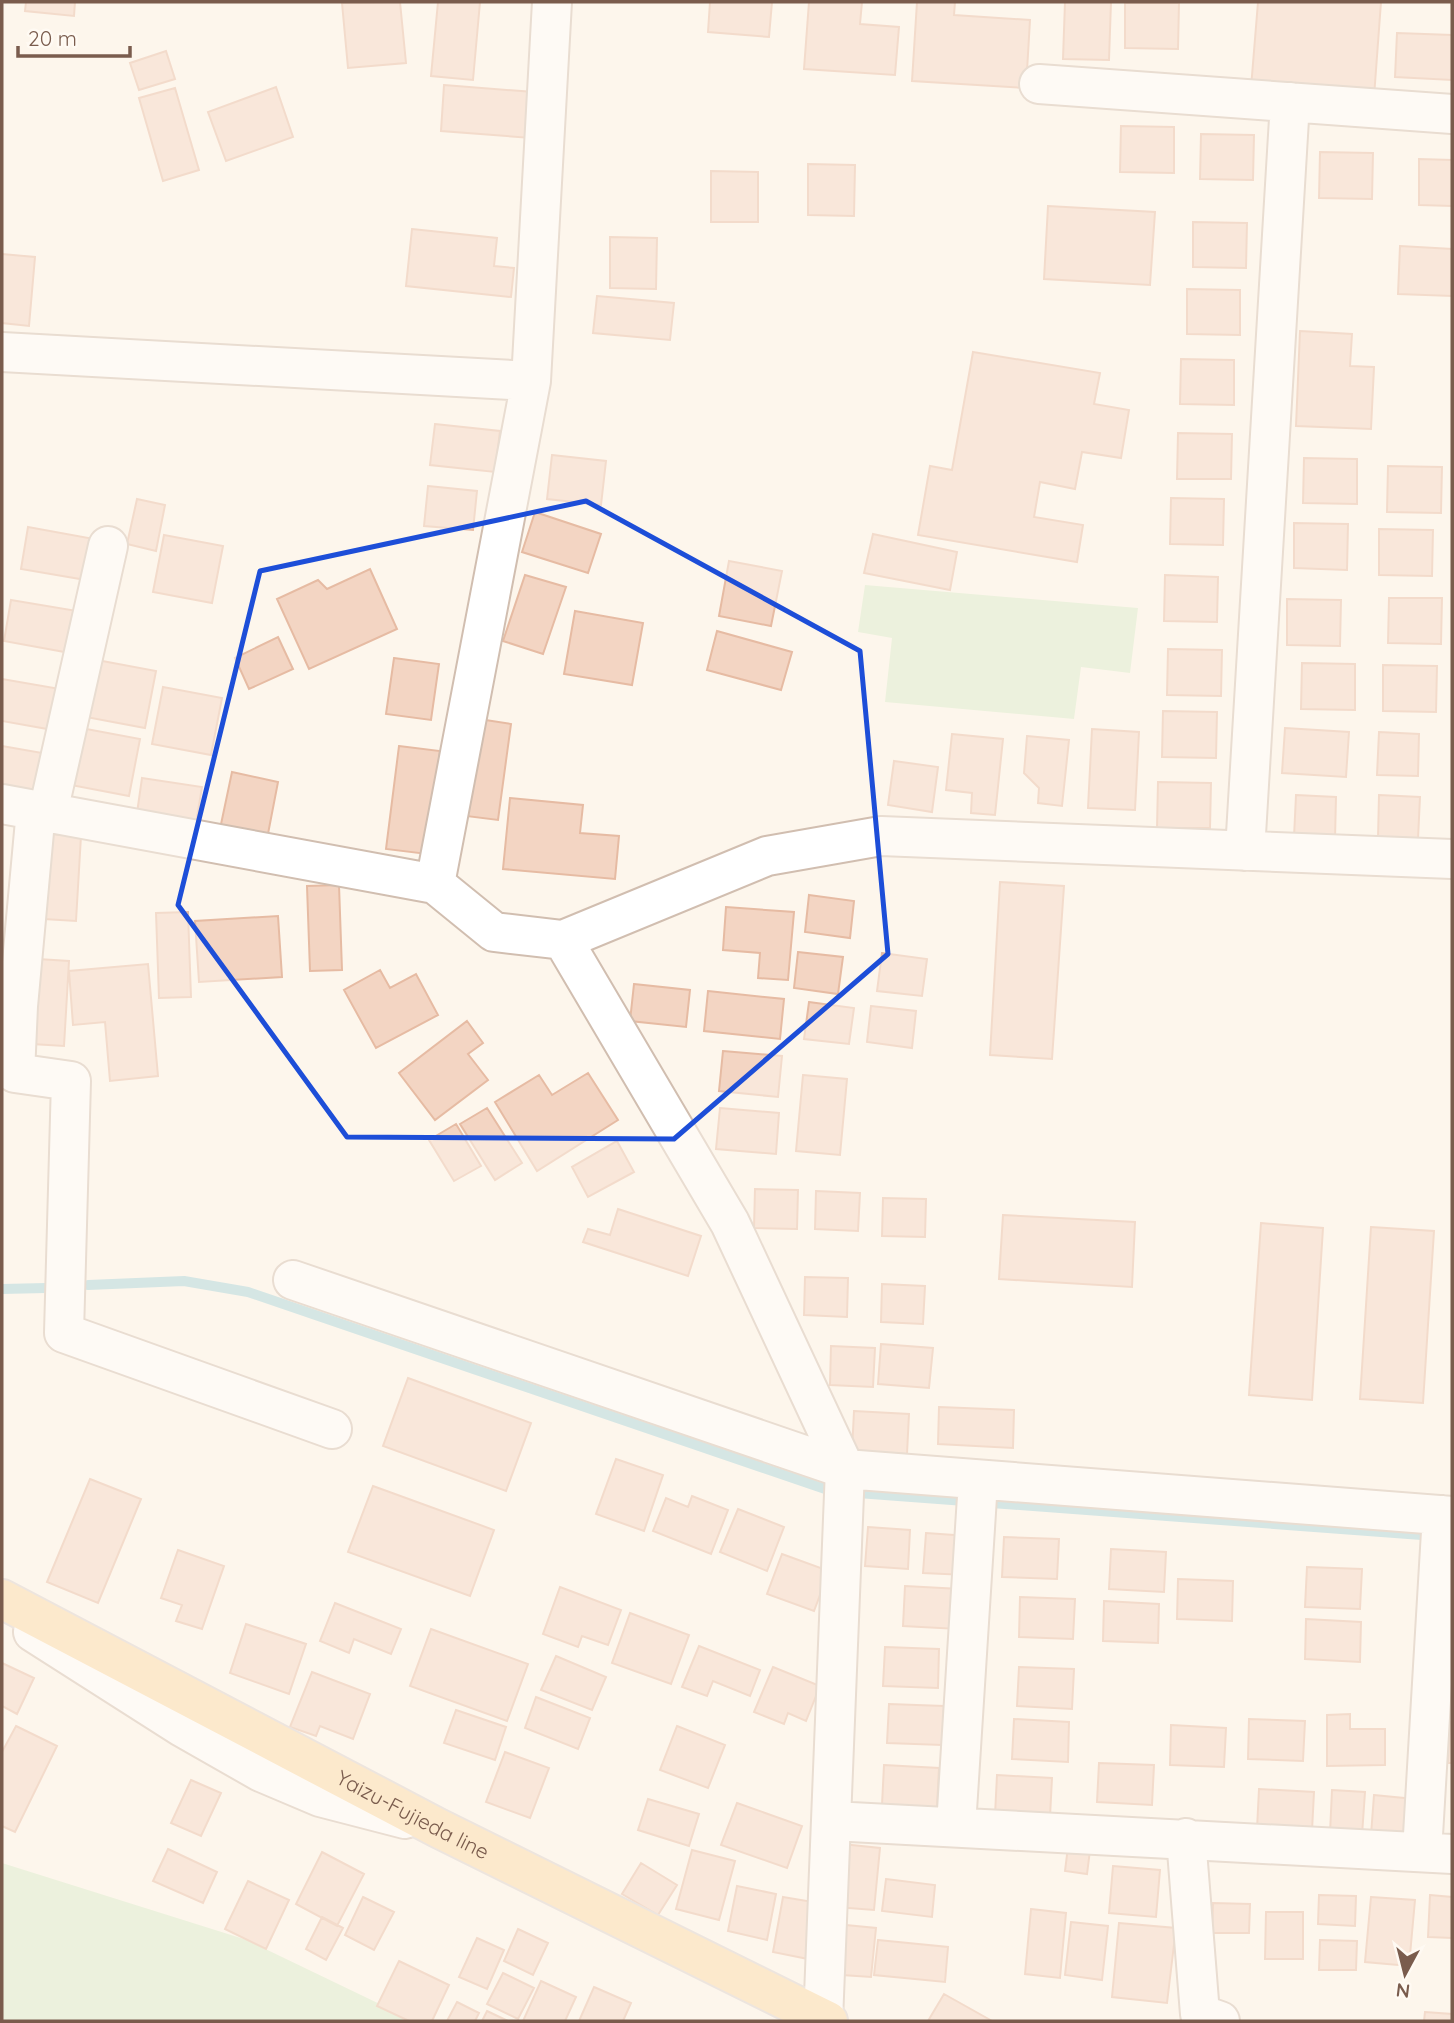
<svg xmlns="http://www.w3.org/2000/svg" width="1454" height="2023" viewBox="0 0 1454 2023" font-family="Quicksand,sans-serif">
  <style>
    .green { fill: #d8ecc9 }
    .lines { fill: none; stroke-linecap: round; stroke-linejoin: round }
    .stream { stroke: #a5d3da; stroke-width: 10 }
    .building { fill: #f3d5c3; stroke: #e6bba3; stroke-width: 2 }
    .minor-casing { stroke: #d1beb0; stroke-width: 42 }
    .primary-casing { stroke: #dad1cd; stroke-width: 42 }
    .minor { stroke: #fff; stroke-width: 38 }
    .primary { stroke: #fbd9a5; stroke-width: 38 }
    .marked { fill: none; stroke: #1d4ed8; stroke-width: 5; stroke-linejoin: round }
    .labels { text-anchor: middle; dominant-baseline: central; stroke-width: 7; stroke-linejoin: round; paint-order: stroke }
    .street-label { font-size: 21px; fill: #7a5c4d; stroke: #fffaf3 }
  </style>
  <rect width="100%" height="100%" fill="#fdf6ec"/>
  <!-- green -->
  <path class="green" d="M865,585L1138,608L1130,673L1081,667L1074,719L885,702L892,638L858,632Z
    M2,1863L247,1940L415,2021H2Z"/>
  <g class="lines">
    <!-- stream -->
    <path class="stream" d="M88,1285L184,1281L248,1292L831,1491L1435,1536
      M2,1289L46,1288"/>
  </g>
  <!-- building -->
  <path class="building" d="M26,2H75L74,16L25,11Z
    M400,2L406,63L348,68L342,3Z
    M438,2H480L473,80L431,76Z
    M710,2H772L769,37L708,32Z
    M809,2H862L860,24L899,27L895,75L804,69Z
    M917,2H955L954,15L1030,20L1026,88L912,81Z
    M1065,2H1111L1109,60L1063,59Z
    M1258,2H1381L1374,97L1251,88Z
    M1125,3H1179L1178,49L1125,48Z
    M1397,33L1452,35V80L1395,77Z
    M166,51L175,79L139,90L130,63Z
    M444,85L534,92L531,138L441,131Z
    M276,87L293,137L226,161L208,112Z
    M175,88L199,170L163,181L139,98Z
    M1121,126L1174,127V173L1120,172Z
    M1201,134L1254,135L1253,180L1200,179Z
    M1320,152L1373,153L1372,199L1319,198Z
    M1419,159L1452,160V206L1419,205Z
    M808,164L855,165L854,216L808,215Z
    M711,171L758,172V222H711Z
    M1048,206L1155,212L1150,285L1044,279Z
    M1193,222L1247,223L1246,268L1193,267Z
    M412,229L497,238L494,266L514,268L511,297L406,286Z
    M610,237L657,238L656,289L610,288Z
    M1400,246L1452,249V296L1398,294Z
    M2,254L35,257L29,326L2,323Z
    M1187,289L1240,290V335L1187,334Z
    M597,296L674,303L670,340L593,333Z
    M1300,331L1352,334L1350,366L1374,367L1371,429L1296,426Z
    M973,352L1100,373L1094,404L1129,410L1121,458L1082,452L1075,489L1040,482L1034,517L1083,525L1077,562L918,535L930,466L952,470Z
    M1181,359L1234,360V405L1180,404Z
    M435,424L500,431L495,472L430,465Z
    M1178,433L1232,434L1231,479H1177Z
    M552,455L606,461L601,505L547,499Z
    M1304,458L1357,459V504L1303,503Z
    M1388,466L1442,467L1441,513L1387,512Z
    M428,486L477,491L473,530L424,526Z
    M1171,498L1224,499L1223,545L1170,544Z
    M137,499L165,505L156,551L127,544Z
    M535,512L601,534L588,573L522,552Z
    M1294,523L1348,524L1347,570L1294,568Z
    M28,527L94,539L86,580L21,569Z
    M1379,529L1433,530L1432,576L1379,575Z
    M873,534L957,552L950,590L864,573Z
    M164,535L223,546L212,603L153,592Z
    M729,561L782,571L771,626L719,616Z
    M370,569L397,629L309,669L277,599L318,580L327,589Z
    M525,575L566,587L543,654L503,641Z
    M1165,575L1218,577L1217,622L1164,621Z
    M1389,598H1442L1441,644L1388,643Z
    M1287,599L1341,600L1340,646L1287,645Z
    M11,600L77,611L70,653L4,641Z
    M575,611L643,623L632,685L564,674Z
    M717,631L792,652L781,690L707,670Z
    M278,637L293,669L249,689L235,658Z
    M1168,649L1222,650L1221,696L1167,695Z
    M394,658L439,664L431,720L386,714Z
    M97,660L156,671L145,728L86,717Z
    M1302,663L1355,664V710L1301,709Z
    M1383,665L1437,666L1436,712L1383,711Z
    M2,679L60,689L53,730L2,721Z
    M163,687L222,698L211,755L152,744Z
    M1163,711L1217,712L1216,758L1162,757Z
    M479,719L511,724L498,820L466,816Z
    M81,728L140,739L129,796L71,785Z
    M1285,728L1349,732L1346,777L1282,773Z
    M1092,729L1139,732L1135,810L1088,808Z
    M1379,732L1419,734L1418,776L1377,775Z
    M952,734L1003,739L995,815L971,813L972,793L946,790Z
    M1027,736L1069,740L1062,806L1038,803L1039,788L1024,773Z
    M2,746L48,754L40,795L2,788Z
    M399,746L440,751L427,854L386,849Z
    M894,761L938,767L932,812L888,805Z
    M232,772L278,782L267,839L220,829Z
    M142,778L202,787L195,829L136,820Z
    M1158,782L1211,783L1210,828H1157Z
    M1296,795L1336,797L1335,839L1294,837Z
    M1379,795L1420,797L1418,839L1378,838Z
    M510,798L583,805L580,833L619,836L615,879L503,869Z
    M49,834L81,836L76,921L44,919Z
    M1000,882L1064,886L1052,1059L990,1055Z
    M339,885L342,970L310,971L307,886Z
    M809,895L854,901L850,938L805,932Z
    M726,907L794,912L788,980L758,978L760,953L723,950Z
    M188,912L191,997L159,998L156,913Z
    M278,916L282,977L199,982L195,921Z
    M798,952L843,957L838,994L794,988Z
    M882,953L927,959L922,996L877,991Z
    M38,959L69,961L64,1046L32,1044Z
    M148,964L158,1076L110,1081L105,1022L73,1025L69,971Z
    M380,970L390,988L416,974L438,1015L376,1048L344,990Z
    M634,984L690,990L686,1027L630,1021Z
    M708,991L784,999L780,1039L704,1031Z
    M809,1002L854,1008L849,1044L804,1039Z
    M871,1006L916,1011L912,1048L867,1042Z
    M467,1021L483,1043L468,1054L488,1080L435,1120L399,1073Z
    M723,1051L782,1056L778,1097L719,1091Z
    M588,1073L618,1120L537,1171L495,1102L539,1075L552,1095Z
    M803,1075L847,1079L840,1155L796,1151Z
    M487,1108L522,1163L495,1180L460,1124Z
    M720,1108L779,1113L776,1154L716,1149Z
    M456,1124L481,1166L454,1181L429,1140Z
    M617,1141L634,1172L588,1197L572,1167Z
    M755,1189L798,1190L797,1229L754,1228Z
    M816,1191L860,1193L858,1231L815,1229Z
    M883,1198L926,1199L925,1237L882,1236Z
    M618,1209L701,1236L688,1276L583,1242L588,1229L610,1235Z
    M1003,1215L1135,1222L1132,1287L999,1279Z
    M1261,1223L1323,1228L1312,1400L1249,1395Z
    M1371,1227L1434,1231L1423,1403L1360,1399Z
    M805,1277L848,1278L847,1317L804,1315Z
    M882,1284L925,1286L923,1324L881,1322Z
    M881,1344L933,1348L929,1388L878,1384Z
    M831,1346L875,1348L873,1387L830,1385Z
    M408,1378L531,1423L506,1491L383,1446Z
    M939,1407L1014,1410L1013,1448L938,1444Z
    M854,1411L909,1414L907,1454L852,1451Z
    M616,1459L663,1475L644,1531L596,1514Z
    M90,1479L141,1499L98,1603L47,1582Z
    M373,1486L494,1530L470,1596L348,1552Z
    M692,1496L728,1510L711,1554L653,1531L666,1498L688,1507Z
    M738,1509L784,1527L767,1571L720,1552Z
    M868,1527L910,1530L908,1569L865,1566Z
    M926,1533L968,1536L966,1575L923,1573Z
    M1004,1537L1059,1539L1057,1579L1002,1577Z
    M1111,1549L1166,1552L1164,1592L1109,1589Z
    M178,1550L224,1566L202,1629L176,1621L182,1605L161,1598Z
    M782,1554L829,1571L814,1611L767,1594Z
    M1307,1567L1362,1569L1360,1609L1305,1607Z
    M1178,1579L1233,1581L1232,1621L1177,1619Z
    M905,1586L960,1589L958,1629L903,1626Z
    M560,1587L621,1610L608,1645L582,1636L578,1647L543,1634Z
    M1020,1597L1075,1599L1073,1639L1019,1637Z
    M1104,1601L1159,1604L1158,1643L1103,1641Z
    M335,1603L401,1629L391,1654L354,1639L349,1653L320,1641Z
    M630,1613L689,1635L671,1684L612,1663Z
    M1306,1619L1361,1622L1360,1662L1305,1659Z
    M246,1624L306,1644L289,1694L230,1673Z
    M431,1629L528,1664L507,1721L410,1686Z
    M699,1646L760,1670L750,1696L713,1681L707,1696L682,1687Z
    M885,1647L939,1649L938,1688L883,1686Z
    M556,1656L606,1677L592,1710L541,1690Z
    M2,1663L34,1678L17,1714L2,1706Z
    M773,1667L820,1686L806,1721L788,1713L784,1724L754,1712Z
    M1019,1667L1074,1669L1072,1709L1017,1706Z
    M312,1672L370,1694L353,1739L320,1726L316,1736L290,1727Z
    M536,1697L590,1718L578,1749L525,1728Z
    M889,1704L944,1706L942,1745L887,1743Z
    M456,1710L506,1727L495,1760L444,1743Z
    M1350,1714V1729H1385V1765L1327,1766V1715Z
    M1014,1719L1069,1722L1068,1762L1012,1759Z
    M1249,1719L1305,1721L1303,1761L1248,1759Z
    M1450,1722L1452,1723V1763H1448Z
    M1171,1725L1226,1728L1224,1767L1170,1765Z
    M16,1726L57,1746L15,1832L2,1826V1752Z
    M677,1726L725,1745L708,1788L660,1770Z
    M505,1752L549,1768L530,1818L486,1802Z
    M1099,1763L1154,1765L1152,1805L1097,1802Z
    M884,1765L939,1768L937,1808L882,1805Z
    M997,1775L1052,1778L1050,1817L995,1815Z
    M191,1780L221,1793L201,1836L171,1823Z
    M1259,1789L1314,1792L1312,1831L1257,1829Z
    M1332,1790L1365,1792L1362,1835L1330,1833Z
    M1374,1795L1414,1799L1410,1838L1371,1835Z
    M648,1799L699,1814L689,1846L638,1830Z
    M737,1803L802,1826L787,1868L721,1845Z
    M842,1844L880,1848L874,1910L836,1907Z
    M1068,1847L1090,1850L1087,1874L1065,1871Z
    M168,1849L217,1872L203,1903L153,1881Z
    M692,1850L735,1861L719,1920L676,1909Z
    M322,1852L364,1874L337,1926L296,1904Z
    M641,1863L677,1885L658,1915L622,1894Z
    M1113,1866L1160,1870L1156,1917L1109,1913Z
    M886,1879L935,1885L932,1917L882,1911Z
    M248,1881L289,1900L266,1949L225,1929Z
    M737,1886L776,1894L767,1940L728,1931Z
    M1319,1895L1356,1896L1355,1926L1318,1924Z
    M1430,1895L1452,1897V1938L1428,1937Z
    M363,1897L394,1912L374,1950L345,1935Z
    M783,1897L819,1903L808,1959L773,1952Z
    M1371,1897L1415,1900L1409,1966L1365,1962Z
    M1213,1903L1250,1904L1249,1933H1212Z
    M1031,1909L1066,1913L1060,1978L1025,1974Z
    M1266,1912H1303V1959H1265Z
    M322,1917L343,1928L326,1960L306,1949Z
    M1071,1922L1108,1926L1102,1980L1065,1975Z
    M1119,1923L1176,1928L1167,2003L1112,1997Z
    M846,1925L876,1928L871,1977L842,1975Z
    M518,1929L548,1943L533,1975L504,1961Z
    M477,1938L504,1950L487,1989L459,1977Z
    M878,1940L948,1947L945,1982L874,1975Z
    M1320,1940L1357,1941L1356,1970H1319Z
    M399,1961L449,1985L432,2021H409L377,2006Z
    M503,1973L534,1988L518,2019L487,2004Z
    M541,1981L576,1997L565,2021H523Z
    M594,1987L631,2003L623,2021H579Z
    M944,1994L992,2021H928Z
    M457,2002L479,2013L475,2021H447Z
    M487,2011L508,2021H482Z
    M1425,2012L1452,2014V2021H1424Z"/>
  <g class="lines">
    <!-- minor casing -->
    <g class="minor-casing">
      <path id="minor" d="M1039,84L1452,114
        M2,352L531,381
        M2,804L435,884L494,932L563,940L767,856L881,836L1452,859
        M36,810L18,1006L15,1073L71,1081L64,1333L332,1429
        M48,812L108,546
        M1245,851L1290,102
        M435,884L531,381L552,2
        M563,940L730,1223L845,1469L823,2021
        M293,1280L845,1469L1452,1516
        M33,1632L182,1727L261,1772L320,1797L405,1819
        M832,1821L1452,1854
        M956,1826L978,1481
        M1186,1838L1200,2014L1220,2021
        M1422,1852L1442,1515"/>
    </g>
    <!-- primary casing -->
    <g class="primary-casing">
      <g id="primary">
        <path id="s1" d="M2,1599L438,1828L828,2021"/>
      </g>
    </g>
    <!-- minor -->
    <use href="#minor" class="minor"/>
    <!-- primary -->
    <use href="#primary" class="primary"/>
  </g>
  <!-- marked area -->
  <path d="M0 0H1454V2023H0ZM586,501L860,651L888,954L674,1139L347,1137L178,905L260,571Z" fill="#fdf6ec" fill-opacity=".55" fill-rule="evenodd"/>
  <path class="marked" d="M586,501L860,651L888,954L674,1139L347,1137L178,905L260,571Z"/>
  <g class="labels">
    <!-- street labels -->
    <g class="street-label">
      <text stroke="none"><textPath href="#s1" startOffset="464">Yaizu-Fujieda line</textPath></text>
    </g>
  </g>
  <!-- border -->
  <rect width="1454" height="2023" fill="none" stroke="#7a5c4d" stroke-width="7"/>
  <!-- north arrow -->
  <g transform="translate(1405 1974) rotate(187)" stroke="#fffaf3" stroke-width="5" paint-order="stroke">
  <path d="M0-5L12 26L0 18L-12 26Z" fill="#7a5c4d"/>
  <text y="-10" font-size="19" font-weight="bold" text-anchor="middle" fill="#7a5c4d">N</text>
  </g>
  <!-- scale -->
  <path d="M18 46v10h112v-10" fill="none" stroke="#7a5c4d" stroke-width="3.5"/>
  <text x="28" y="46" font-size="21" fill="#7a5c4d" stroke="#fffaf3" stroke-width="5" paint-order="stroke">20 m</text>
</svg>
